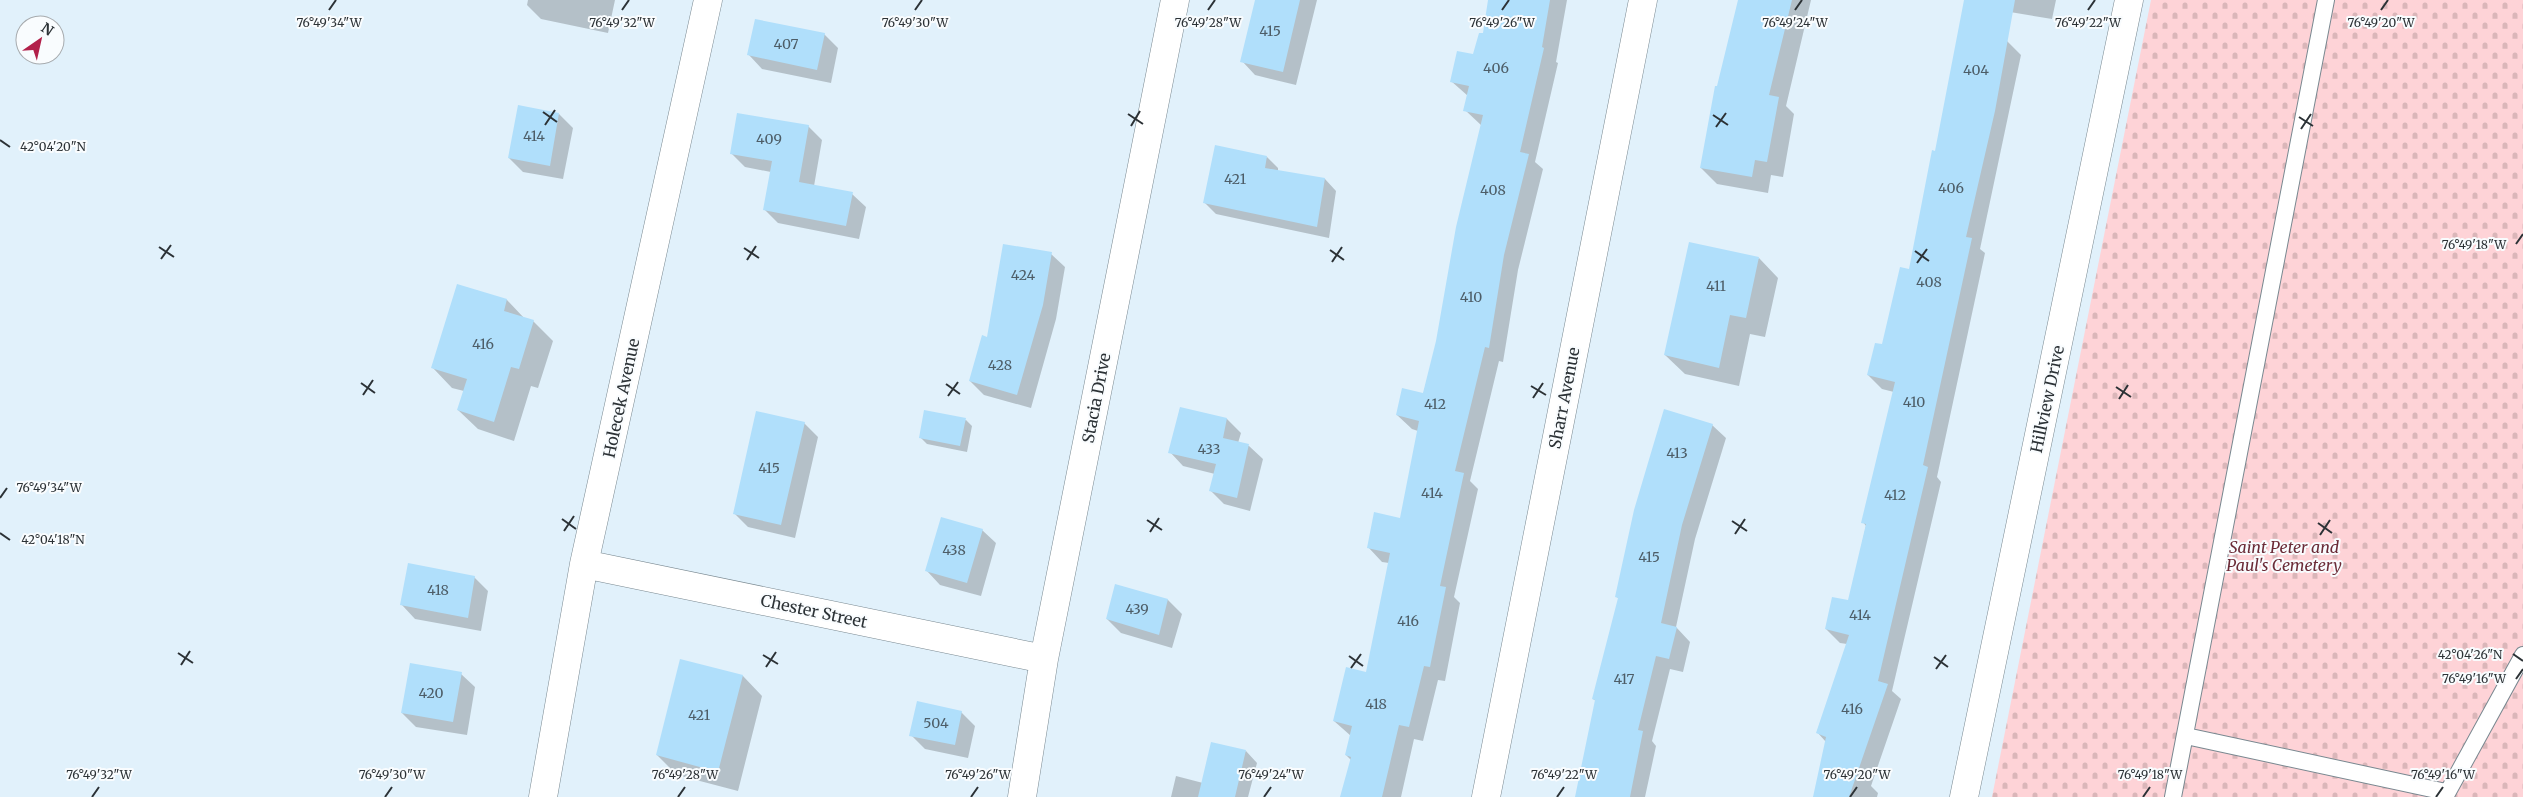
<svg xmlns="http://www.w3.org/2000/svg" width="2523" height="797" viewBox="0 0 2523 797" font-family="Merriweather,serif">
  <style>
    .cemetery { fill: url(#cemetery-stones) }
    .shadow { fill: #0003 }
    .building { fill: #b0dffb }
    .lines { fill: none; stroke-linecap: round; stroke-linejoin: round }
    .service-casing { stroke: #798890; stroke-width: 18 }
    .minor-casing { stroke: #798890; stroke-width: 29 }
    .service { stroke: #fff; stroke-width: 16 }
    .minor { stroke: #fff; stroke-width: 28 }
    .ticks { fill: none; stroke: #2c3236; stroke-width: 2 }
    .labels { text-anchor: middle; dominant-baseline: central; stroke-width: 4; stroke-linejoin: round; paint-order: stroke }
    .number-label { font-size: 14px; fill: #4d5d67 }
    .street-label { font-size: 16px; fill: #2c3236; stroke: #f9fcfe }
    .park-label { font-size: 16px; font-style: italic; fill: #6b2b37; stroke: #f9fcfe }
    .ticks-label { font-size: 12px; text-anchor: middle; fill: #2c3236; stroke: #f9fcfe; stroke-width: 4; stroke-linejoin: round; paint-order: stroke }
  </style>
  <defs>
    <pattern id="cemetery-stones" width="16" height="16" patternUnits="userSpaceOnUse" patternTransform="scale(1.25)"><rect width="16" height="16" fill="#fed3d7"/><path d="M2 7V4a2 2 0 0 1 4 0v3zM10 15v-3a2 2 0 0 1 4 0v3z" fill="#dab6b9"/></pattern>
  </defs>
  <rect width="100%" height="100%" fill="#e1f1fb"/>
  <!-- cemetery -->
  <path class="cemetery" d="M2151,0H2523V797H1992Z"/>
  <!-- shadow -->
  <path class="shadow" d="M528,0H615L608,33L541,19L527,5Z
    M1256,0H1317L1296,85L1255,75L1242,61Z
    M1489,0H1567L1556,62L1558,63L1535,162L1543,169L1518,270L1503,362L1499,361L1470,481L1478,489L1454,597L1460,603L1445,681L1438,680L1423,741L1414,739L1401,797H1342L1351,760L1346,755L1351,736L1334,721L1367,674L1389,563L1382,562L1368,547L1401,519L1418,431L1412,429L1397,415L1423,395L1437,342L1482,126L1465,110L1468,96L1451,81L1474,56L1484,35Z
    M1739,0H1811L1786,106L1794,114L1783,177L1771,175L1768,193L1717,184L1701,168Z
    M1997,0H2056L2052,19L2010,12Z
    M824,34L838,48L831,83L762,69L749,55Z
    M2007,41L2021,55L1980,249L1985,253L1937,477L1941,482L1892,691L1901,699L1871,786L1878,793L1877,797H1814L1826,742L1817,732L1847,644L1840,643L1826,629L1849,602L1866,526L1863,522L1894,392L1882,389L1868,375L1883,346L1910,270L1936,152Z
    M559,114L573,128L563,179L523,172L509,158Z
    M808,126L822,140L814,186L852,194L866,207L859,239L778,223L764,209L771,172L745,167L731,153Z
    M1267,157L1278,168V171L1325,179L1336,191L1329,238L1216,214L1204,202Z
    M1051,254L1065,267L1056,319L1031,408L984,395L970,381L988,338Z
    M1759,258L1778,278L1765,337L1750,334L1739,386L1685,374L1665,355Z
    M458,285L507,300L525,319L533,321L553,341L538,388L531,386L514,441L478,429L458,410L464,391L452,388L433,368Z
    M1180,409L1227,419L1241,433L1238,443L1249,446L1263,459L1250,511L1224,504L1210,490L1215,474L1183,466L1170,452Z
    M966,420L972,426L967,452L927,444L920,437Z
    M804,423L818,437L795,538L748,527L734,513Z
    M1712,425L1726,438L1695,539L1676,627L1690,642L1683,672L1670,669L1652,741L1656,746L1645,797H1580L1596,701L1593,699L1619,599L1616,596Z
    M982,530L996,543L981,596L940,585L927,571Z
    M474,577L488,591L481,631L415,619L402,605Z
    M1116,585L1168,600L1182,614L1172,648L1121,633L1107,619Z
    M681,661L743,676L762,696L738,791L677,775L657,755Z
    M461,674L475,687L467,735L416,727L402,713Z
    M961,712L975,726L968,758L925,749L911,735Z
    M1246,751L1257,763L1248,797H1171L1176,776L1203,783Z"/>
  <!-- building -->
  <path class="building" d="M1255,0H1300L1283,72L1240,62Z
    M1488,0H1550L1542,47L1544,48L1520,152L1529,154L1504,255L1489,348L1485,347L1455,471L1464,473L1440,586L1446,587L1430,667L1424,666L1409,727L1399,725L1382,797H1340L1351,757L1345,755L1352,726L1333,721L1346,667L1366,672L1390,553L1367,548L1374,512L1400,518L1419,421L1396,415L1402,388L1423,393L1436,341L1456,227L1483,115L1463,111L1469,86L1450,82L1457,51L1473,54L1479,33H1483Z
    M1738,0H1792L1769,95L1779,97L1767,162L1755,160L1752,177L1700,168L1715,86H1717Z
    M1964,0H2015L1995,111L1966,237L1972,238L1923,465L1928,467L1878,681L1888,684L1849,797H1813L1826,737L1816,733L1849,635L1825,629L1832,597L1848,600L1866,524L1861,523L1895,382L1867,375L1875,343L1882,344L1900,267L1909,269L1932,150L1935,151Z
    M755,19L825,33L817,70L747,55Z
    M518,105L559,113L550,166L508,158Z
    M737,113L809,125L799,182L853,192L846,226L763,210L772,161L730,154Z
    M1215,145L1267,156L1265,168L1325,178L1317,227L1203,203Z
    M1689,242L1759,257L1746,318L1730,315L1719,368L1664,355Z
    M1003,244L1052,252L1043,305L1017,395L969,381L982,335L987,337Z
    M457,284L507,299L504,311L534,320L519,369L511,367L494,422L457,410L467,379L431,368Z
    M1180,407L1227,418L1223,438L1249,444L1237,498L1209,491L1216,464L1168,453Z
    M1664,409L1713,424L1682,525L1661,623L1677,627L1669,659L1656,656L1638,730L1643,731L1630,797H1575L1595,700L1592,699L1618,598L1615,597L1634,510Z
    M924,410L966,418L960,446L919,438Z
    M756,411L805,422L781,525L733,514Z
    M941,517L983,529L967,583L925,571Z
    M408,563L475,576L468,618L400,605Z
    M1115,584L1168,599L1159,635L1106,619Z
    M680,659L743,675L718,772L656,755Z
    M410,663L462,672L453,722L401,713Z
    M917,701L962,711L955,745L909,736Z
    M1211,742L1246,750L1235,797H1198Z"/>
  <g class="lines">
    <!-- service casing -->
    <g class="service-casing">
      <path id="service" d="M2186,736L2446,792
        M2173,797L2326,0
        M2445,797L2523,655"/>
    </g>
    <!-- minor casing -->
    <g class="minor-casing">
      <path id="minor" d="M584,564L1044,659
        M543,797L584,564L708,0
        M1022,797L1044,659L1175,0
        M1486,797L1643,0
        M1964,797L2129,0"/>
    </g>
    <!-- service -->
    <use href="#service" class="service"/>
    <!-- minor -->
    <use href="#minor" class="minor"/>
  </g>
  <!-- ticks -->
  <path class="ticks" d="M329,10L336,0M622,10L629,0M915,10L922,0M1208,10L1215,0M1502,10L1509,0M1795,10L1802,0M2088,10L2095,0M2381,10L2388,0M543,112L557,122M1128,114L1143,124M1713,115L1728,125M2299,117L2313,126M545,125L555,110M1131,126L1140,111M1716,127L1726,113M2301,129L2311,114M0,140L10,147M2516,244L2523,234M159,247L174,257M744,248L759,258M1330,250L1344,260M1915,251L1929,261M161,259L171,245M747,260L756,246M1332,262L1342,247M1917,263L1927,249M361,383L375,393M946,384L960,394M1531,386L1546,395M2116,387L2131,397M363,395L373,380M948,396L958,382M1533,398L1543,383M2119,399L2128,385M0,498L7,488M562,519L576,529M1147,520L1162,530M1732,521L1747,531M2318,523L2332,533M564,531L574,516M1150,532L1159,518M0,533L10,540M1735,534L1745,519M2320,535L2330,520M178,653L193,663M2513,654L2523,661M763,655L778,664M1349,656L1363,666M1934,657L1948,667M181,665L190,651M766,667L776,652M1351,668L1361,654M1936,669L1946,655M2516,679L2523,669M92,797L99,787M385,797L392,787M678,797L685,787M971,797L978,787M1264,797L1271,787M1557,797L1564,787M1850,797L1857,787M2143,797L2150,787M2436,797L2443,787"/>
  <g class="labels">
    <!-- number labels -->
    <g class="number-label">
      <text x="1270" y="31">415</text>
      <text x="786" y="44">407</text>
      <text x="1496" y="68">406</text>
      <text x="1976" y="70">404</text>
      <text x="534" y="136">414</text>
      <text x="769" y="139">409</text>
      <text x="1235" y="179">421</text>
      <text x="1951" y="188">406</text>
      <text x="1493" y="190">408</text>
      <text x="1023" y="275">424</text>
      <text x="1929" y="282">408</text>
      <text x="1716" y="286">411</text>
      <text x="1471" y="297">410</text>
      <text x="483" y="344">416</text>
      <text x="1000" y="365">428</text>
      <text x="1914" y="402">410</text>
      <text x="1435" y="404">412</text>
      <text x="1209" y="449">433</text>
      <text x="1677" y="453">413</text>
      <text x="769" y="468">415</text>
      <text x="1432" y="493">414</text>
      <text x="1895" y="495">412</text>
      <text x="954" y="550">438</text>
      <text x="1649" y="557">415</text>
      <text x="438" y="590">418</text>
      <text x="1137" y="609">439</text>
      <text x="1860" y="615">414</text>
      <text x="1408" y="621">416</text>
      <text x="1624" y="679">417</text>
      <text x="431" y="693">420</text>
      <text x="1376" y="704">418</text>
      <text x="1852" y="709">416</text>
      <text x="699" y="715">421</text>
      <text x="936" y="723">504</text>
    </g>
    <!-- street labels -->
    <g class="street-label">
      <text transform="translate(621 398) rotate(-78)">Holecek Avenue</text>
      <text transform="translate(1096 398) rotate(-79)">Stacia Drive</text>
      <text transform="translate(1564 398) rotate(-79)">Sharr Avenue</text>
      <text transform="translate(2047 399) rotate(-78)">Hillview Drive</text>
      <text transform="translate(814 611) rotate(12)">Chester Street</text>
    </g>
    <!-- park labels -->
    <g class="park-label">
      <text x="2284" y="547">Saint Peter and<tspan x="2284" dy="18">Paul's Cemetery</tspan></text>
    </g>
  </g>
  <g class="ticks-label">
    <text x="329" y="27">76°49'34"W</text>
    <text x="622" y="27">76°49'32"W</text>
    <text x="915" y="27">76°49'30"W</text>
    <text x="1208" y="27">76°49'28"W</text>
    <text x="1502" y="27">76°49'26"W</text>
    <text x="2088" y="27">76°49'22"W</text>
    <text x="2381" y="27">76°49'20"W</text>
    <text x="1795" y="27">76°49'24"W</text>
    <text x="53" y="151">42°04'20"N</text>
    <text x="2474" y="249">76°49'18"W</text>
    <text x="49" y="492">76°49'34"W</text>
    <text x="53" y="544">42°04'18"N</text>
    <text x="2470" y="659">42°04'26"N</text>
    <text x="2474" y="683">76°49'16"W</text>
    <text x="99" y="779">76°49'32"W</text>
    <text x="392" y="779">76°49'30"W</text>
    <text x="685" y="779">76°49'28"W</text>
    <text x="978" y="779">76°49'26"W</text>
    <text x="1271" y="779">76°49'24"W</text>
    <text x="1564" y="779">76°49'22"W</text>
    <text x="1857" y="779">76°49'20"W</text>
    <text x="2150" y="779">76°49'18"W</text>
    <text x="2443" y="779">76°49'16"W</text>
  </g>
  <!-- north arrow -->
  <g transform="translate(40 40) rotate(34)"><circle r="24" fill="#f9fcfe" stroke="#a7abae"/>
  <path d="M0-4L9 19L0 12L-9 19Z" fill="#b2204a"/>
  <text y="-8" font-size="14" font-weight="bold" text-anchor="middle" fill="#2c3236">N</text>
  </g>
</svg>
